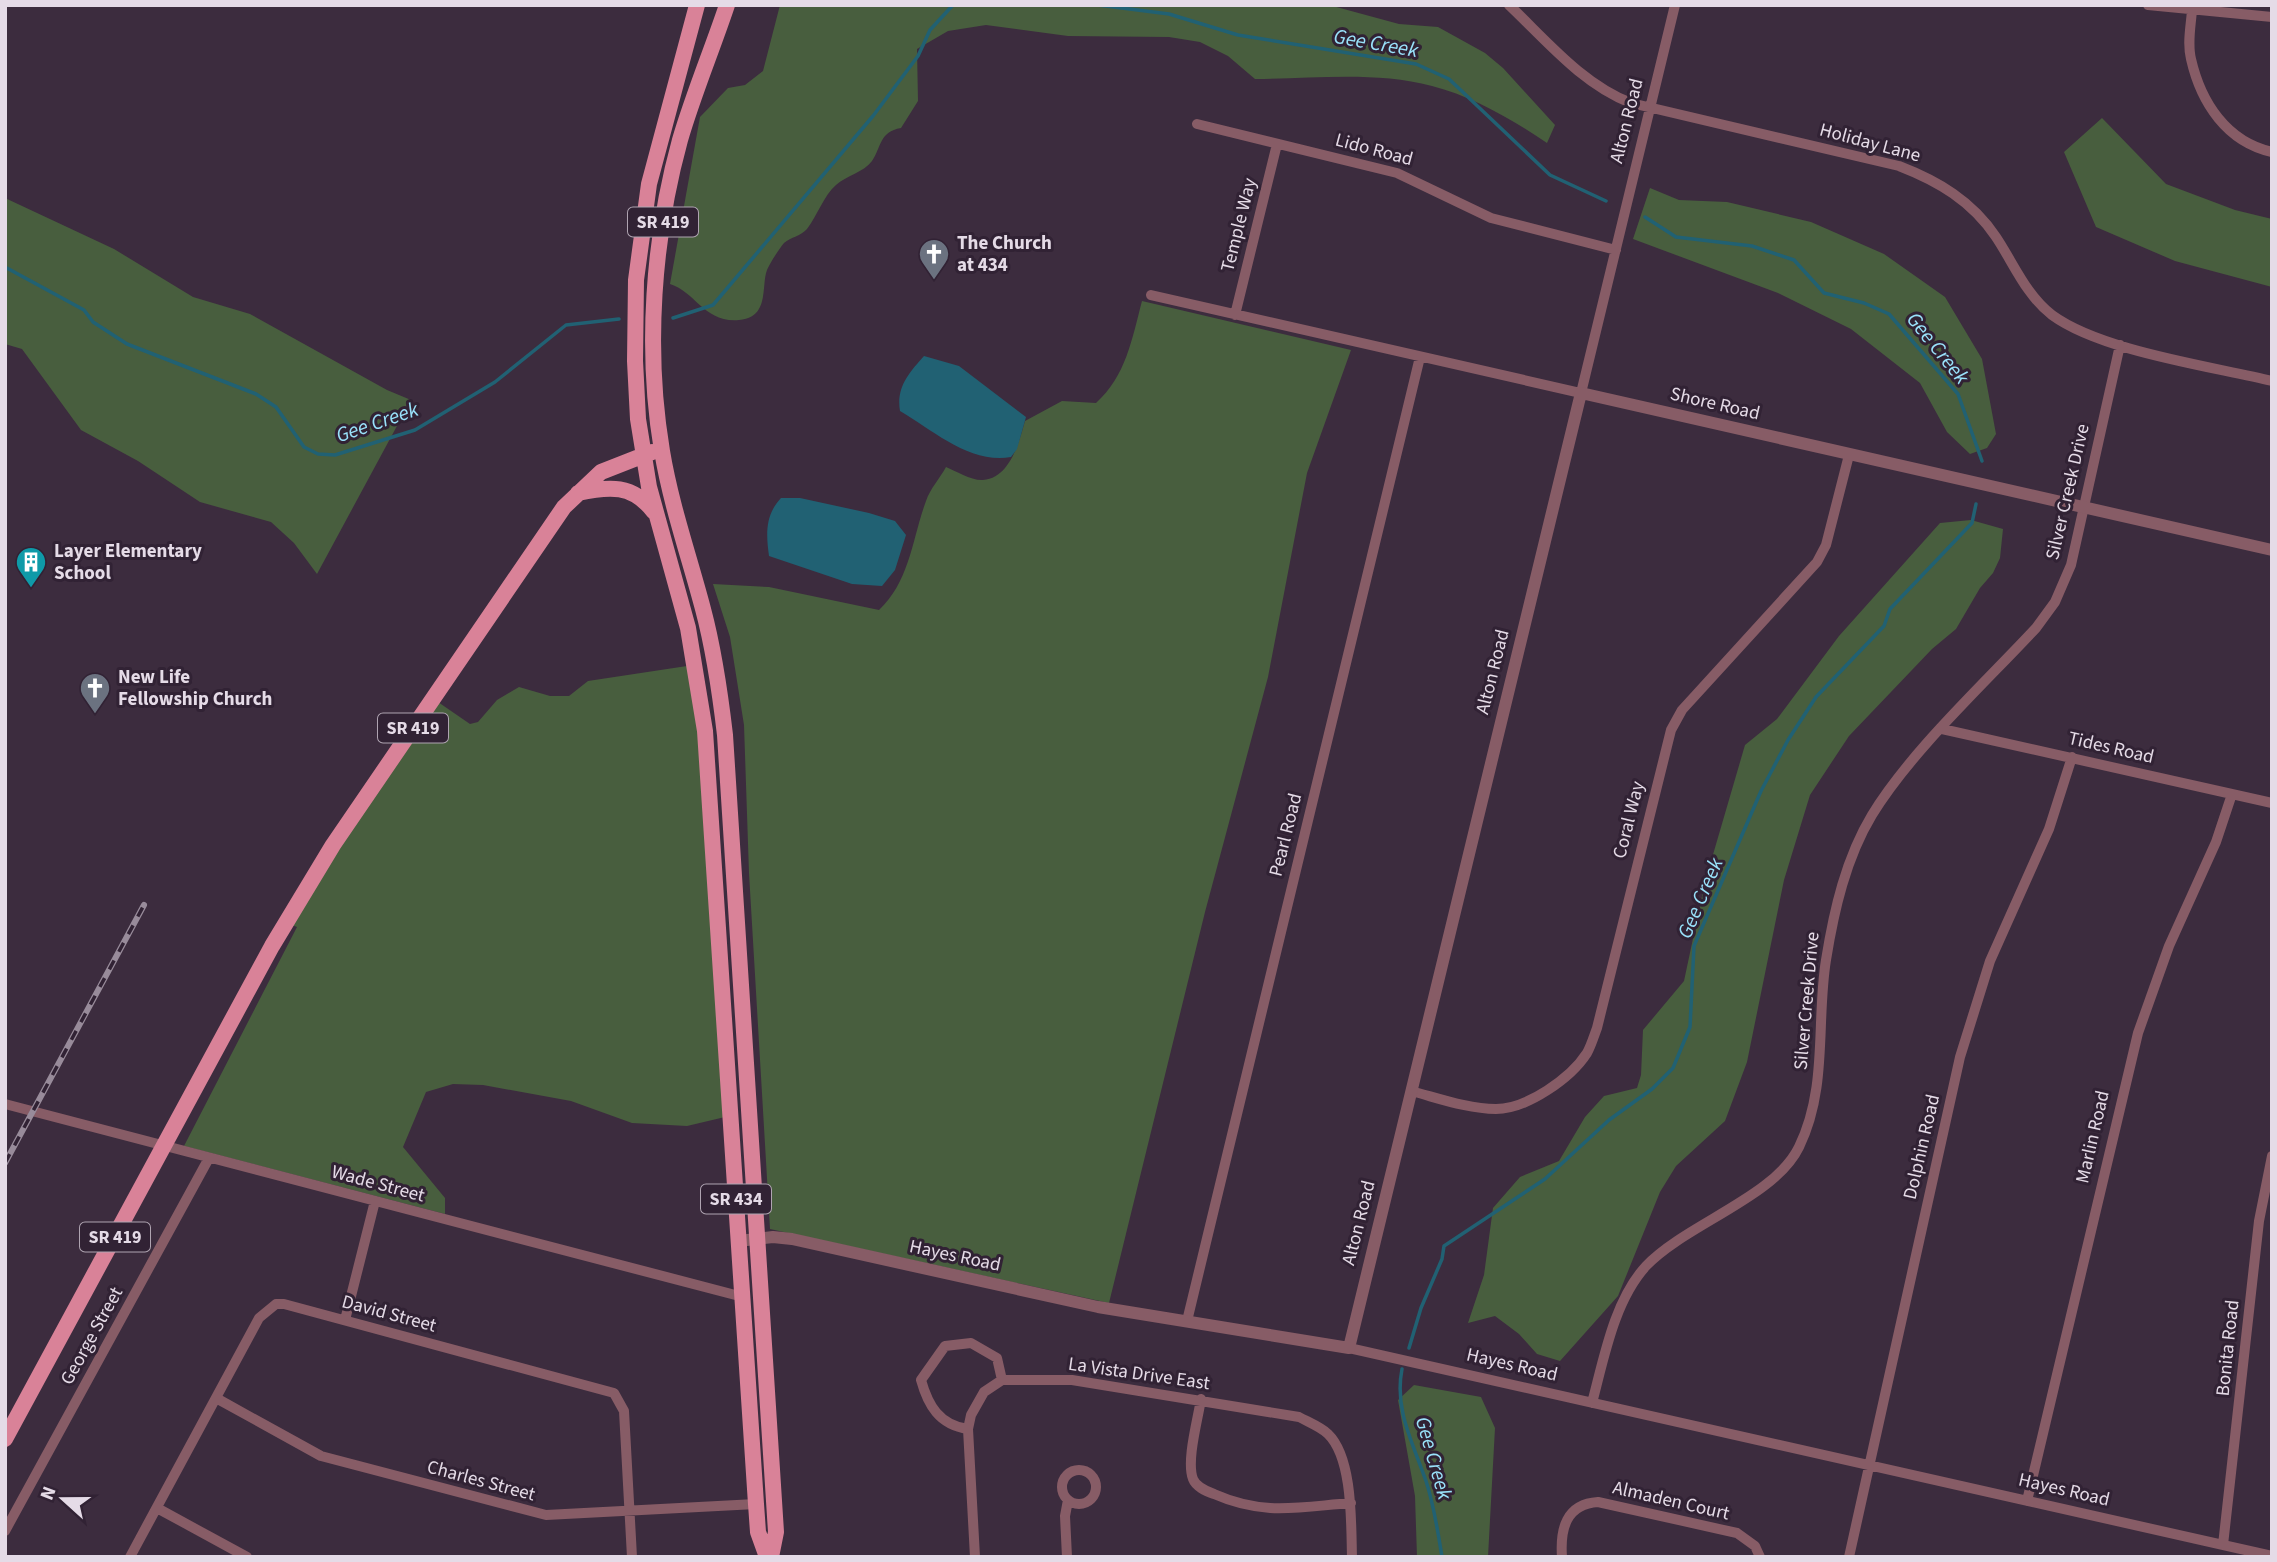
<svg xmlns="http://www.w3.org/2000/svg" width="2277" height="1562" viewBox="0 0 2277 1562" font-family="'Source Sans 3',sans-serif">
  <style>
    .green { fill: #485e3e }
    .water { fill: #216173 }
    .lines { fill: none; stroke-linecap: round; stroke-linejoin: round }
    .stream { stroke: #216173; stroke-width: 3.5 }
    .minor { stroke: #875c66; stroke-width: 10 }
    .tertiary { stroke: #875c66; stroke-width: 12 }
    .primary { stroke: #d98298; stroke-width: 16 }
    .rail-casing { stroke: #988b9a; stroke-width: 6 }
    .rail { stroke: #312234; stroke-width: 3.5; stroke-dasharray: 10; stroke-linecap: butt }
    .labels { text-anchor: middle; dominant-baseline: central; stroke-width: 6; stroke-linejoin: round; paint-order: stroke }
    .shield { fill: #312234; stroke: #afa4b1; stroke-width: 2 }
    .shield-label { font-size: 18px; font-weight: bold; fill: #e5dbe7 }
    .street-label { font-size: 19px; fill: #e5dbe7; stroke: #312234 }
    .poi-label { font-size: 19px; font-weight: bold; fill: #e5dbe7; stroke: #312234; text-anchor: start }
    .water-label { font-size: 21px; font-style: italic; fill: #99e2fa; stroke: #312234 }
  </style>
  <rect width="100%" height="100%" fill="#3c2c3e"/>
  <!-- green -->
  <path class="green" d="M780,5H1329L1399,24L1438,27L1485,53L1503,68L1555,125L1547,143C1513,120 1472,96 1432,86C1375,71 1313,79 1255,79L1228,56L1200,42L1169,37L1068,36L986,25L948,31L917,49L918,101L901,128C879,132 882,146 872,161C864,172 846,176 836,185C824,195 817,216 807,229C801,236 791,237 784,243C779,249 770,263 767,270C761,285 770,318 739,320C704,323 696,292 670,284L700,117L728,88L745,85L763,71Z
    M2102,118L2166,184L2235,210L2272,219V287L2175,261L2096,227L2064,152Z
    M1650,188L1679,200L1727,202L1811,222L1884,254L1945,297L1982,359L1996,434L1987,448L1970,454L1947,432L1920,383L1851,329L1778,293L1633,239Z
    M5,198L114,249L193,297L250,314L387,390L411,400L317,574L294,543L271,522L200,502L138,461L81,430L22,349L5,344Z
    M1142,301L1351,350L1307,473L1268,677L1205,912L1109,1303L770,1229L749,873L744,725L730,637L713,584L769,587L879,610C910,581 912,539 926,501C930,489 940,478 946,467C956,471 972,481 983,480C1010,478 1019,442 1025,421L1062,401L1096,403C1126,376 1132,339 1142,301Z
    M1971,520L2003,529L2000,558L1993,573L1980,588L1956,629L1932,649L1849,736L1810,795L1784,880L1747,1062L1725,1121L1676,1166L1660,1192L1618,1296L1560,1361L1537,1354L1519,1334L1495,1316L1468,1323L1484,1275L1493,1208L1520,1177L1559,1161L1585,1117L1604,1096L1637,1088L1641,1075L1643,1030L1684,981L1705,882L1745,745L1777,719L1839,636L1940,523Z
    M687,666L697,717L725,1117L687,1126L632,1123L571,1101L483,1085L453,1084L426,1092L403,1147L445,1198V1214L184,1146L297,927L292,925L339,848L438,702L470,724L478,722L497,700L519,687L550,696H569L588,681Z
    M1414,1385L1481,1397L1495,1428L1488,1557H1417L1415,1496L1398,1400Z"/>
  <!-- water -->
  <path class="water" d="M924,356L959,366L1026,417L1017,449L1011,457C970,464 934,431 900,411C896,387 909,373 924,356Z
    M781,498H800L869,513L895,521L906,535L895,570L882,586L852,584L769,556C766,534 765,515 781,498Z"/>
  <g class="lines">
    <!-- stream -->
    <path class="stream" d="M1098,5L1169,14L1238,35L1416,64L1449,79L1550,175L1606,201
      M1645,217L1676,237L1752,246L1794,260L1824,293L1864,303L1889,314L1958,394L1982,461
      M5,267L84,310L93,322L127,344L256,394L276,407L304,447L318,454L335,455L415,430L495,382L566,325L619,319
      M673,318L713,305L873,116L918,56L930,30L953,5
      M1409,1348L1421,1308L1442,1259L1444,1246L1545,1179L1609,1120L1652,1089L1673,1068L1690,1027L1694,946L1761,791L1788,740L1816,697L1884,626L1890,609L1972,523L1976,504
      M1402,1369C1394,1410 1413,1443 1426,1481C1434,1505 1438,1532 1442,1557"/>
    <!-- minor -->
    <path class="minor" d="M1509,5C1546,40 1582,84 1631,103L1899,166C1938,181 1972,201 1996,237C2014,264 2026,295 2052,315C2101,351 2210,366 2272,381
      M2148,5L2272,17
      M2192,10C2191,25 2187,43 2191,59C2201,103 2227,142 2272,152
      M1197,124L1397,173L1491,218L1616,250
      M1151,295L1581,393L1675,5
      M1235,315L1277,144
      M1942,729L2272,803
      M1411,1091C1438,1098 1468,1109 1496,1109C1527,1109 1571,1078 1587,1053C1591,1046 1594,1036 1597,1028L1671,730L1682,710L1817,562L1826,545L1849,455
      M5,1104L743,1297
      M345,1320L375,1201
      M1187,1321L1420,357
      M1349,1348L2272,1556
      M216,1398L321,1456L546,1515L756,1504
      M1201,1399C1198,1419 1186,1461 1193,1479C1196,1487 1206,1491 1214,1494C1264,1516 1298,1507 1351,1503
      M1592,1403C1604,1358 1614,1301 1646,1266C1686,1224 1775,1197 1799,1147C1828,1088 1816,1022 1826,960C1834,910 1846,858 1872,815C1911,751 1985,683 2036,628L2055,602L2071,565L2120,345
      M968,1429C939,1425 928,1405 921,1380L945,1346L971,1343L997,1358L1002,1380
      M1062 1487a17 17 0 1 1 34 0a17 17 0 1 1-34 0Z
      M2027,1501L2138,1033L2169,946L2216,842L2232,794
      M157,1508L247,1557
      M5,1531L209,1158
      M2223,1545L2259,1221L2272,1156
      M130,1557L259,1318L276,1304H284L614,1393L624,1411L632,1557
      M975,1557L968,1429L971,1415L984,1392L1002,1380H1072L1299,1417C1308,1422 1321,1427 1328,1434C1353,1458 1351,1524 1352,1557
      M1067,1557L1065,1516L1068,1500
      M1562,1557C1560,1529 1566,1504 1598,1502L1737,1533L1755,1546L1760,1557
      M1849,1557L1960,1057L1990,961L2049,829L2072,757"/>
    <!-- tertiary -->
    <path class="tertiary" d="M739,1241L773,1237L792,1239L1098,1307L1349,1348L1581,393L2272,550"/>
    <!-- primary -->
    <path class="primary" d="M697,5L649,184L636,280L635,361L638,419L649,487L688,628L705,731L756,1504L758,1532L767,1557
      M727,5C712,50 693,95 680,140C653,238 645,350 662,451C671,505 689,556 703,609C714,650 720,692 725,735L776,1532L771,1557
      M578,493C609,486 633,484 654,512
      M5,1439L272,946L333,845L564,507L601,472L652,452"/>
    <!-- rail casing -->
    <g class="rail-casing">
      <path id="rail" d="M5,1163L144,905"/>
    </g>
    <!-- rail -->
    <use href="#rail" class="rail"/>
  </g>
  <!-- icons -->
  <defs>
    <g id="church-pin" transform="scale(1.575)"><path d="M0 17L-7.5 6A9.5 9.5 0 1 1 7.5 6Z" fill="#6b7280" stroke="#312234"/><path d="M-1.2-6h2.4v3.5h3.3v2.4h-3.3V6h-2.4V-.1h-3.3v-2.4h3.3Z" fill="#fff"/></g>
    <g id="building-pin" transform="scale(1.575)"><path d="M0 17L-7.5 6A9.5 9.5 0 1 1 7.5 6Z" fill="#0f9aa8" stroke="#312234"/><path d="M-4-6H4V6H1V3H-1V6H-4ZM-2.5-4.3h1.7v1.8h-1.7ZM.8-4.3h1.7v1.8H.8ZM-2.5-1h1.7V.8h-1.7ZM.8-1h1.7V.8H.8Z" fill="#fff"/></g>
  </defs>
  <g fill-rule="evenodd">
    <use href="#church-pin" x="934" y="254"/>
    <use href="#building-pin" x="31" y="562"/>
    <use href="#church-pin" x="95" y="688"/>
  </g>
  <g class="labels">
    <!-- shield labels -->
    <g class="shield">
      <rect x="628" y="207.5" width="70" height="29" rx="5"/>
      <rect x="378" y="713.5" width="70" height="29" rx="5"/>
      <rect x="701" y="1184.5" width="70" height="29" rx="5"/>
      <rect x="80" y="1222.5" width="70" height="29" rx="5"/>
    </g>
    <g class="shield-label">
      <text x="663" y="222">SR 419</text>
      <text x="413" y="728">SR 419</text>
      <text x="736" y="1199">SR 434</text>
      <text x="115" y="1237">SR 419</text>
    </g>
    <!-- street labels -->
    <g class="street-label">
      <text transform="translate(1627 121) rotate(-76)">Alton Road</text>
      <text transform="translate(1870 143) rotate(15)">Holiday Lane</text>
      <text transform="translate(1374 150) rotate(15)">Lido Road</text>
      <text transform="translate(1239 225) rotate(-76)">Temple Way</text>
      <text transform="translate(1715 404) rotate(13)">Shore Road</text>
      <text transform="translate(2068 492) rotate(-77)">Silver Creek Drive</text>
      <text transform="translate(1493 672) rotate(-76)">Alton Road</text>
      <text transform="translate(2111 748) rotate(13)">Tides Road</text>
      <text transform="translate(1629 820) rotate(-76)">Coral Way</text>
      <text transform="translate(1286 835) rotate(-76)">Pearl Road</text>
      <text transform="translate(1807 1001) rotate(-85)">Silver Creek Drive</text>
      <text transform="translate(2093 1137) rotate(-77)">Marlin Road</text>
      <text transform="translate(1922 1147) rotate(-77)">Dolphin Road</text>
      <text transform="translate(378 1184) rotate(15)">Wade Street</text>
      <text transform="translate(1359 1223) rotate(-76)">Alton Road</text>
      <text transform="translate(955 1256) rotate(12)">Hayes Road</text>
      <text transform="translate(389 1314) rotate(15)">David Street</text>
      <text transform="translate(92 1336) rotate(-61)">George Street</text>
      <text transform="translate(2228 1348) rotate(-84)">Bonita Road</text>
      <text transform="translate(1512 1365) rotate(13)">Hayes Road</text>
      <text transform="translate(1139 1374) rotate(8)">La Vista Drive East</text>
      <text transform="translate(481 1481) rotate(15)">Charles Street</text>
      <text transform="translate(2064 1490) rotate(13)">Hayes Road</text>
      <text transform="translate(1671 1501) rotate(13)">Almaden Court</text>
    </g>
    <!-- poi labels -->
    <g class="poi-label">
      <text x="957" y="243">The Church<tspan x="957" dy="22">at 434</tspan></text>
      <text x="54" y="551">Layer Elementary<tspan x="54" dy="22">School</tspan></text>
      <text x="118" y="677">New Life<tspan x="118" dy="22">Fellowship Church</tspan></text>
    </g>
    <!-- water labels -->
    <g class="water-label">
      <text transform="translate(1376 43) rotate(10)">Gee Creek</text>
      <text transform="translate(1938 348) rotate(51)">Gee Creek</text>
      <text transform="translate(377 422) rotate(-19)">Gee Creek</text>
      <text transform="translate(1700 898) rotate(-67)">Gee Creek</text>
      <text transform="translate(1434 1458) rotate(74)">Gee Creek</text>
    </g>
  </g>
  <!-- border -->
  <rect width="2277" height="1562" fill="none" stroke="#e5dbe7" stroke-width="14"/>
  <!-- north arrow -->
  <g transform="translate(63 1499) rotate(291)" stroke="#312234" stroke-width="5" paint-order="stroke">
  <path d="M0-5L12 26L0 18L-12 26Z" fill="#e5dbe7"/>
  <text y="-10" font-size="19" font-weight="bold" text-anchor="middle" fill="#e5dbe7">N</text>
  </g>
</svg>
